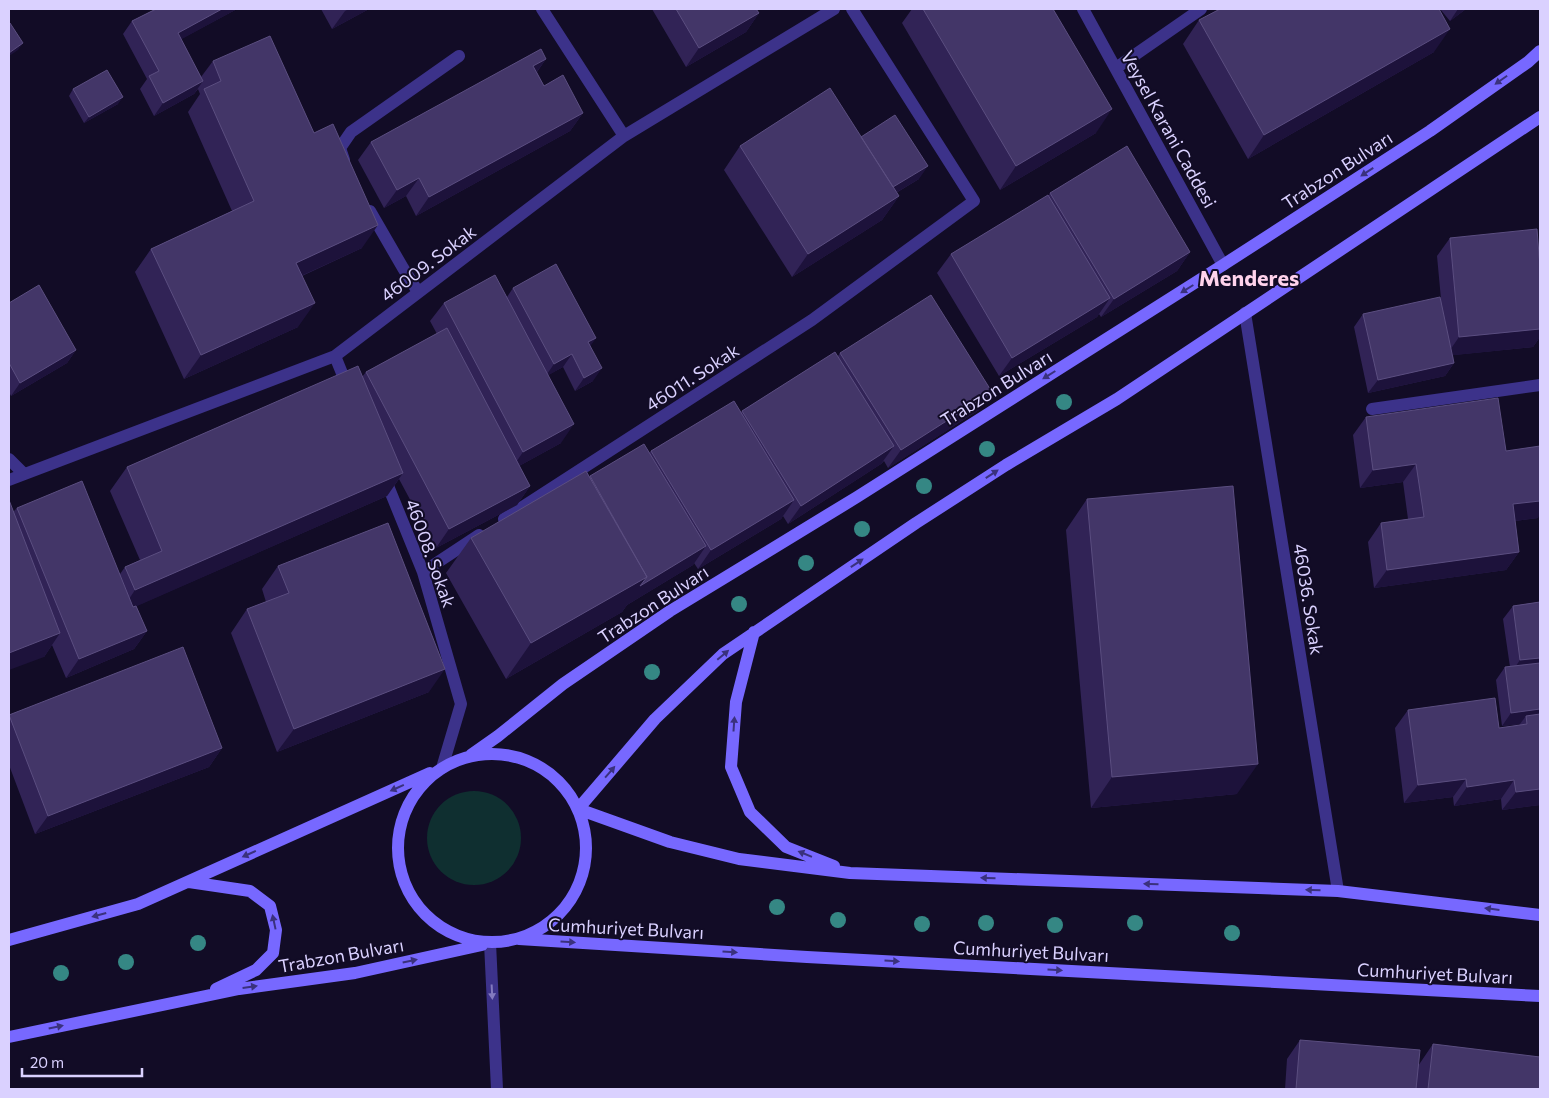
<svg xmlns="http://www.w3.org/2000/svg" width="1549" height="1098" viewBox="0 0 1549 1098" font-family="Commissioner,sans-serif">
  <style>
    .green { fill: #0f2f30 }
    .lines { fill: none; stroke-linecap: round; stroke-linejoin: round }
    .service { stroke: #3c328a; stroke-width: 12 }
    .minor { stroke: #3c328a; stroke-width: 12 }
    .tertiary { stroke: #3c328a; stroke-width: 12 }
    .secondary { stroke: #7768ff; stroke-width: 12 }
    .tree { fill: #358784 }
    .wall { fill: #312356 }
    .shaded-wall { fill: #1d123b }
    .building { fill: #433668; stroke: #5b4e80 }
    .oneway { fill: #3a317d }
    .oneway2 { fill: #837abf }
    .labels { text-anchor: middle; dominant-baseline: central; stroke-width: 4; stroke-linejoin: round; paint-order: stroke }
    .street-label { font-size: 18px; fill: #dad1ff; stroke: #120c26 }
    .district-label { font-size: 22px; font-weight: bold; fill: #ffd3ec; stroke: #120c26 }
  </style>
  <rect width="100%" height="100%" fill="#120c26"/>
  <!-- green -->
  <path class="green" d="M427 838a47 47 0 1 1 94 0a47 47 0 1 1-94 0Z"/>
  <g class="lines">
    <!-- service -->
    <path class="service" d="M344,160L340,148L351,132L459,56
      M370,211L403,268L418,292"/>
    <!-- minor -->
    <path class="minor" d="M542,9L624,136
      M1083,9L1223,265
      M1116,68L1201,9
      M1245,313L1338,891
      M335,356L348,388
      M1372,409L1540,385
      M9,459L24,474
      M384,476L423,572L461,704L442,768
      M9,480L335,356L624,136L834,9
      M504,519L812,320L974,201L852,9
      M423,572L479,535"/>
    <!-- tertiary -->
    <path class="tertiary" d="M490,943L497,1089"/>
    <!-- secondary -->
    <path class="secondary" d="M1540,117L1117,399L1006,465L916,523L723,654L655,719L578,809L670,842L739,859L850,873L1338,891L1540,915
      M754,632L736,702L731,767L750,812L786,847L834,866
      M398 848a94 94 0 1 1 188 0a94 94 0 1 1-188 0Z
      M471,755L498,736L563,684L670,611L857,497L1223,265L1430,131L1528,62L1540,51
      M189,882L250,891L270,906L276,930L273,953L256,970L216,989
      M519,939L807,957L1540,996
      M9,940L138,904L430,773
      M9,1037L239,989L355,973L482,945"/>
  </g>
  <!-- trees -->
  <g class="tree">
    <circle cx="1064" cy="402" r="8"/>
    <circle cx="987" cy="449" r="8"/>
    <circle cx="924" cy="486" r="8"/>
    <circle cx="862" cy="529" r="8"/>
    <circle cx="806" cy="563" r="8"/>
    <circle cx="739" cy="604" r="8"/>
    <circle cx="652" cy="672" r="8"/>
    <circle cx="777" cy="907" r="8"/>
    <circle cx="838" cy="920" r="8"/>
    <circle cx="986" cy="923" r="8"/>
    <circle cx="1135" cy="923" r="8"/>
    <circle cx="922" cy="924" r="8"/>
    <circle cx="1055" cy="925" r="8"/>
    <circle cx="1232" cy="933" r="8"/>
    <circle cx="198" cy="943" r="8"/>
    <circle cx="126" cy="962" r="8"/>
    <circle cx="61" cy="973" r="8"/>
  </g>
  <!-- wall -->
  <path class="wall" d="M156,9H237L181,39L201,77L213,61L362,248L302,276L298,327L184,379L135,272L151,249L232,211L188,112L200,94L198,89L194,94L154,116L140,89L147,79L123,34L132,21Z
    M321,9H369L332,29Z
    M652,9H756L759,13L746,32L686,67Z
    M912,9H1053L1096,133L1000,190L902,23Z
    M1440,9H1466L1450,21Z
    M1199,20L1434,52L1248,159L1183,44Z
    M546,59L537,72L544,86L583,113L570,131L416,216L406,196L384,208L358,160L371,142Z
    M73,89L118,104L84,123L69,96Z
    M861,137L919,179L896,193L899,196L882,220L792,277L724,170L740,146Z
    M1050,193L1190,252L1177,271L1101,317L1099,314L1097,317L999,376L937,273L951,254L1049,195Z
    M1450,238L1540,267V337L1533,347L1453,355L1454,363L1445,376L1368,393L1354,327L1363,314L1441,299L1437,256Z
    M513,288L596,338L590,345L593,381L575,391L563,367L548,375L561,443L519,466L530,486L517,505L436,548L399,479L387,496L136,606L147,631L134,649L66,678L52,645L44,657L13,512L17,508L120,574L125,567L140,560L110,491L127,467L362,377L366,372L437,334L430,321L444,303L507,297Z
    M9,303L76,350L67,363L11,396L9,392Z
    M840,353L979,410L888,468L884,461L881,464L788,524L783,516L781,519L698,569L694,563L693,565L627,605L622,612L506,679L446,573L471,538L590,476L649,453L651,451L741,412L838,356Z
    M1366,417L1506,451L1538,518L1515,521L1519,552L1506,570L1374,588L1368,542L1381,523L1408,519L1403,482L1360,488L1353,435Z
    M1087,499L1237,794L1091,808L1066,530Z
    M278,566L429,692L277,752L231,633L247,609L266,602L262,589Z
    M1540,602V805L1502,810L1501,799L1454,806L1453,797L1404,803L1395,728L1408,710L1499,728L1519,725L1520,724L1502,726L1496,680L1505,667H1510L1503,619L1513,606Z
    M9,715L222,748L209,767L35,834L9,765Z
    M1300,1040L1418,1066L1433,1044L1540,1089H1285L1287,1059Z"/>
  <!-- shaded-wall -->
  <path class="shaded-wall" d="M222,9H237L169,46L178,33Z
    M349,9H369L332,29L345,11Z
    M1458,9H1466L1450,21Z
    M759,13L746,32L686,67L699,48Z
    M1450,29L1434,52L1248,159L1264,135Z
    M23,43L18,50L9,56V53Z
    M546,59L533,77V66Z
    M203,81L194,94L154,116L163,103Z
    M123,97L118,104L84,123L89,117Z
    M1112,109L1096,133L1000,190L1016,166Z
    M583,113L570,131L416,216L429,197Z
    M928,166L919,179L882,201L891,188Z
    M419,178L406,196L384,208L397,190Z
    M899,196L882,220L792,277L808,254Z
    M378,225L362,248L279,286L296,263Z
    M1190,252L1177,271L1101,317L1114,299Z
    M1110,298L1097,317L999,376L1012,358Z
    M315,303L298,327L184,379L201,355Z
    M1540,329V337L1533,347L1446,356L1459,337Z
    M596,338L587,351L588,342Z
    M76,350L67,363L11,396L20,383Z
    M572,354L563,367L545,377L554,364Z
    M1454,363L1445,376L1368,393L1378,380Z
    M602,368L593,381L575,391L584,378Z
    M992,392L979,410L888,468L901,450Z
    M574,424L561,443L510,471L523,452Z
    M894,446L881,464L788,524L801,506Z
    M1416,464L1403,482L1360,488L1373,470Z
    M403,473L387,496L119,614L135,590Z
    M530,486L517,505L436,548L449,529Z
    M794,500L781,519L698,569L711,550Z
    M1540,501V515L1538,518L1500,523L1513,504Z
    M706,546L693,565L627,605L622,612L506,679L531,643L647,577Z
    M1519,552L1506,570L1374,588L1387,570Z
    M147,631L134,649L66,678L79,659Z
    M60,633L44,657L9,670V653Z
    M1540,658V669L1511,673L1520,660Z
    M445,669L429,692L277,752L294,729Z
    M1540,709V721L1526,716L1520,724L1502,726L1511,713Z
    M222,748L209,767L35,834L48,816Z
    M1258,764L1237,794L1091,808L1112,777Z
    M1466,779L1453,797L1404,803L1418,785Z
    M1514,780L1501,799L1454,806L1467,787Z
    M1540,789V805L1502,810L1516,792Z"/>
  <!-- building -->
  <path class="building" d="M156,9H222L178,33L203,81L163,103L149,76L159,71L132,21Z
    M676,9H756L759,13L699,48Z
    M923,9H1053L1112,109L1016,166Z
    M1220,9H1439L1450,29L1264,135L1199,20Z
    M10,23L23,43L9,53V24Z
    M270,36L314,133L333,124L378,225L296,263L315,303L201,355L151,249L254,201L204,89L221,81L213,61Z
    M541,49L546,59L533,66L544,86L563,75L583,113L429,197L419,178L397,190L371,142Z
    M107,70L123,97L89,117L73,89Z
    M830,88L899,196L808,254L740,146Z
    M895,115L928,166L893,187L861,137Z
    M1127,146L1190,252L1114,299L1050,193Z
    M1048,195L1110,298L1012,358L951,254Z
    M1537,229L1540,267V329L1459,337L1450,238Z
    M556,264L596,338L588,342L602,368L584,378L572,354L554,364L513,288Z
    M495,275L574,424L523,452L444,303Z
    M39,285L76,350L20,383L9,363V303Z
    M931,295L992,392L901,450L840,353Z
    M1440,297L1454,363L1378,380L1363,314Z
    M447,328L530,486L449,529L366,372Z
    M835,352L894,446L801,506L742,411Z
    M358,366L403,473L135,590L125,567L162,551L127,467Z
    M1498,398L1506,451L1540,446V501L1513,504L1519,552L1387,570L1381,523L1424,517L1416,464L1373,470L1366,417Z
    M734,401L794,500L711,550L651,451Z
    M644,444L706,546L640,586L647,577L590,476Z
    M586,471L647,577L531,643L471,538Z
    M82,481L133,607L136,606L147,631L79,659L17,508Z
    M1233,486L1258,764L1112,777L1087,499Z
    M9,500L60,633L9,653Z
    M388,523L445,669L294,729L247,609L289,593L278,566Z
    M1540,602V658L1520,660L1513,606Z
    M183,647L222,748L48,816L9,715Z
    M1540,663V709L1511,713L1505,667Z
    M1495,698L1499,728L1527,724L1526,716L1540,714V789L1516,792L1514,780L1467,787L1466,779L1418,785L1408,710Z
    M1300,1040L1420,1050L1416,1089H1296Z
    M1433,1044L1540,1057V1089H1428Z"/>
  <!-- one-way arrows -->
  <defs><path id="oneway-solid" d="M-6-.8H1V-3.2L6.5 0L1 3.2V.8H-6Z" transform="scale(1.25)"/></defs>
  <g class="oneway">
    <use href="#oneway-solid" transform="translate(1501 80) rotate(145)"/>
    <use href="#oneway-solid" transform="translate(1367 172) rotate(147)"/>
    <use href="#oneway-solid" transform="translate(1187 289) rotate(148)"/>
    <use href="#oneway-solid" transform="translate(1049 375) rotate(148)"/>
    <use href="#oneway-solid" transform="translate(992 474) rotate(-33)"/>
    <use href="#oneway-solid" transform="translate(857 563) rotate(-34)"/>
    <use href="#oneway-solid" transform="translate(723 655) rotate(-40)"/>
    <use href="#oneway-solid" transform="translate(734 724) rotate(-86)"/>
    <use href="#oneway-solid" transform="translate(610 772) rotate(-49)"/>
    <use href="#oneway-solid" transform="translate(397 788) rotate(156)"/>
    <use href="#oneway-solid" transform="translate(249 854) rotate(156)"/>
    <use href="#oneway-solid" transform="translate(805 854) rotate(-158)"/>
    <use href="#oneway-solid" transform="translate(988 878) rotate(-178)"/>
    <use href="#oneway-solid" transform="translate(1151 884) rotate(-178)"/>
    <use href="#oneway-solid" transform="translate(1313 890) rotate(-178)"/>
    <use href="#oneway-solid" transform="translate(1492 909) rotate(-173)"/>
    <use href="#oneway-solid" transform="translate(99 915) rotate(165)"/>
    <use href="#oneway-solid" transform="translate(274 922) rotate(-102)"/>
    <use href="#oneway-solid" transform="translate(568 942) rotate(3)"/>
    <use href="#oneway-solid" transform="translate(730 952) rotate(3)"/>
    <use href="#oneway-solid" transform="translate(410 961) rotate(-12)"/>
    <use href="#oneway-solid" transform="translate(892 961) rotate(3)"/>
    <use href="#oneway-solid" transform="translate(1055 970) rotate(3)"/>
    <use href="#oneway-solid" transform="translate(250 987) rotate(-8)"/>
    <use href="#oneway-solid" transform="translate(56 1027) rotate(-12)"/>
  </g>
  <use class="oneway2" href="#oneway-solid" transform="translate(492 992) rotate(87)"/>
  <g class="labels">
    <!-- street labels -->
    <g class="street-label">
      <text transform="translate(1169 129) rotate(61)">Veysel Karani Caddesi</text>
      <text transform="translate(1337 170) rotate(-33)">Trabzon Bulvarı</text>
      <text transform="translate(428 263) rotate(-37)">46009. Sokak</text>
      <text transform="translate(692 377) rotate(-33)">46011. Sokak</text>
      <text transform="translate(996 388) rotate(-32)">Trabzon Bulvarı</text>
      <text transform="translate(431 553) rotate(70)">46008. Sokak</text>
      <text transform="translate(1309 599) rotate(81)">46036. Sokak</text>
      <text transform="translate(653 604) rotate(-33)">Trabzon Bulvarı</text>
      <text transform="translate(626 928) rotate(3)">Cumhuriyet Bulvarı</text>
      <text transform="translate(1031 951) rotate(3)">Cumhuriyet Bulvarı</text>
      <text transform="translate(341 955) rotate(-10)">Trabzon Bulvarı</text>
      <text transform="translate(1435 973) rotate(3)">Cumhuriyet Bulvarı</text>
    </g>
    <!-- district labels -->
    <g class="district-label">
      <text x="1249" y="277">Menderes</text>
    </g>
  </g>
  <!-- border -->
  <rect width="1549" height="1098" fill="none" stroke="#dad1ff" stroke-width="20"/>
  <!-- scale -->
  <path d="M22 1068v8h120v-8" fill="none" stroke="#dad1ff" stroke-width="2.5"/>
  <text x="30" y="1068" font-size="15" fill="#dad1ff" stroke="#120c26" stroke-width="4" paint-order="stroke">20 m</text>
</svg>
